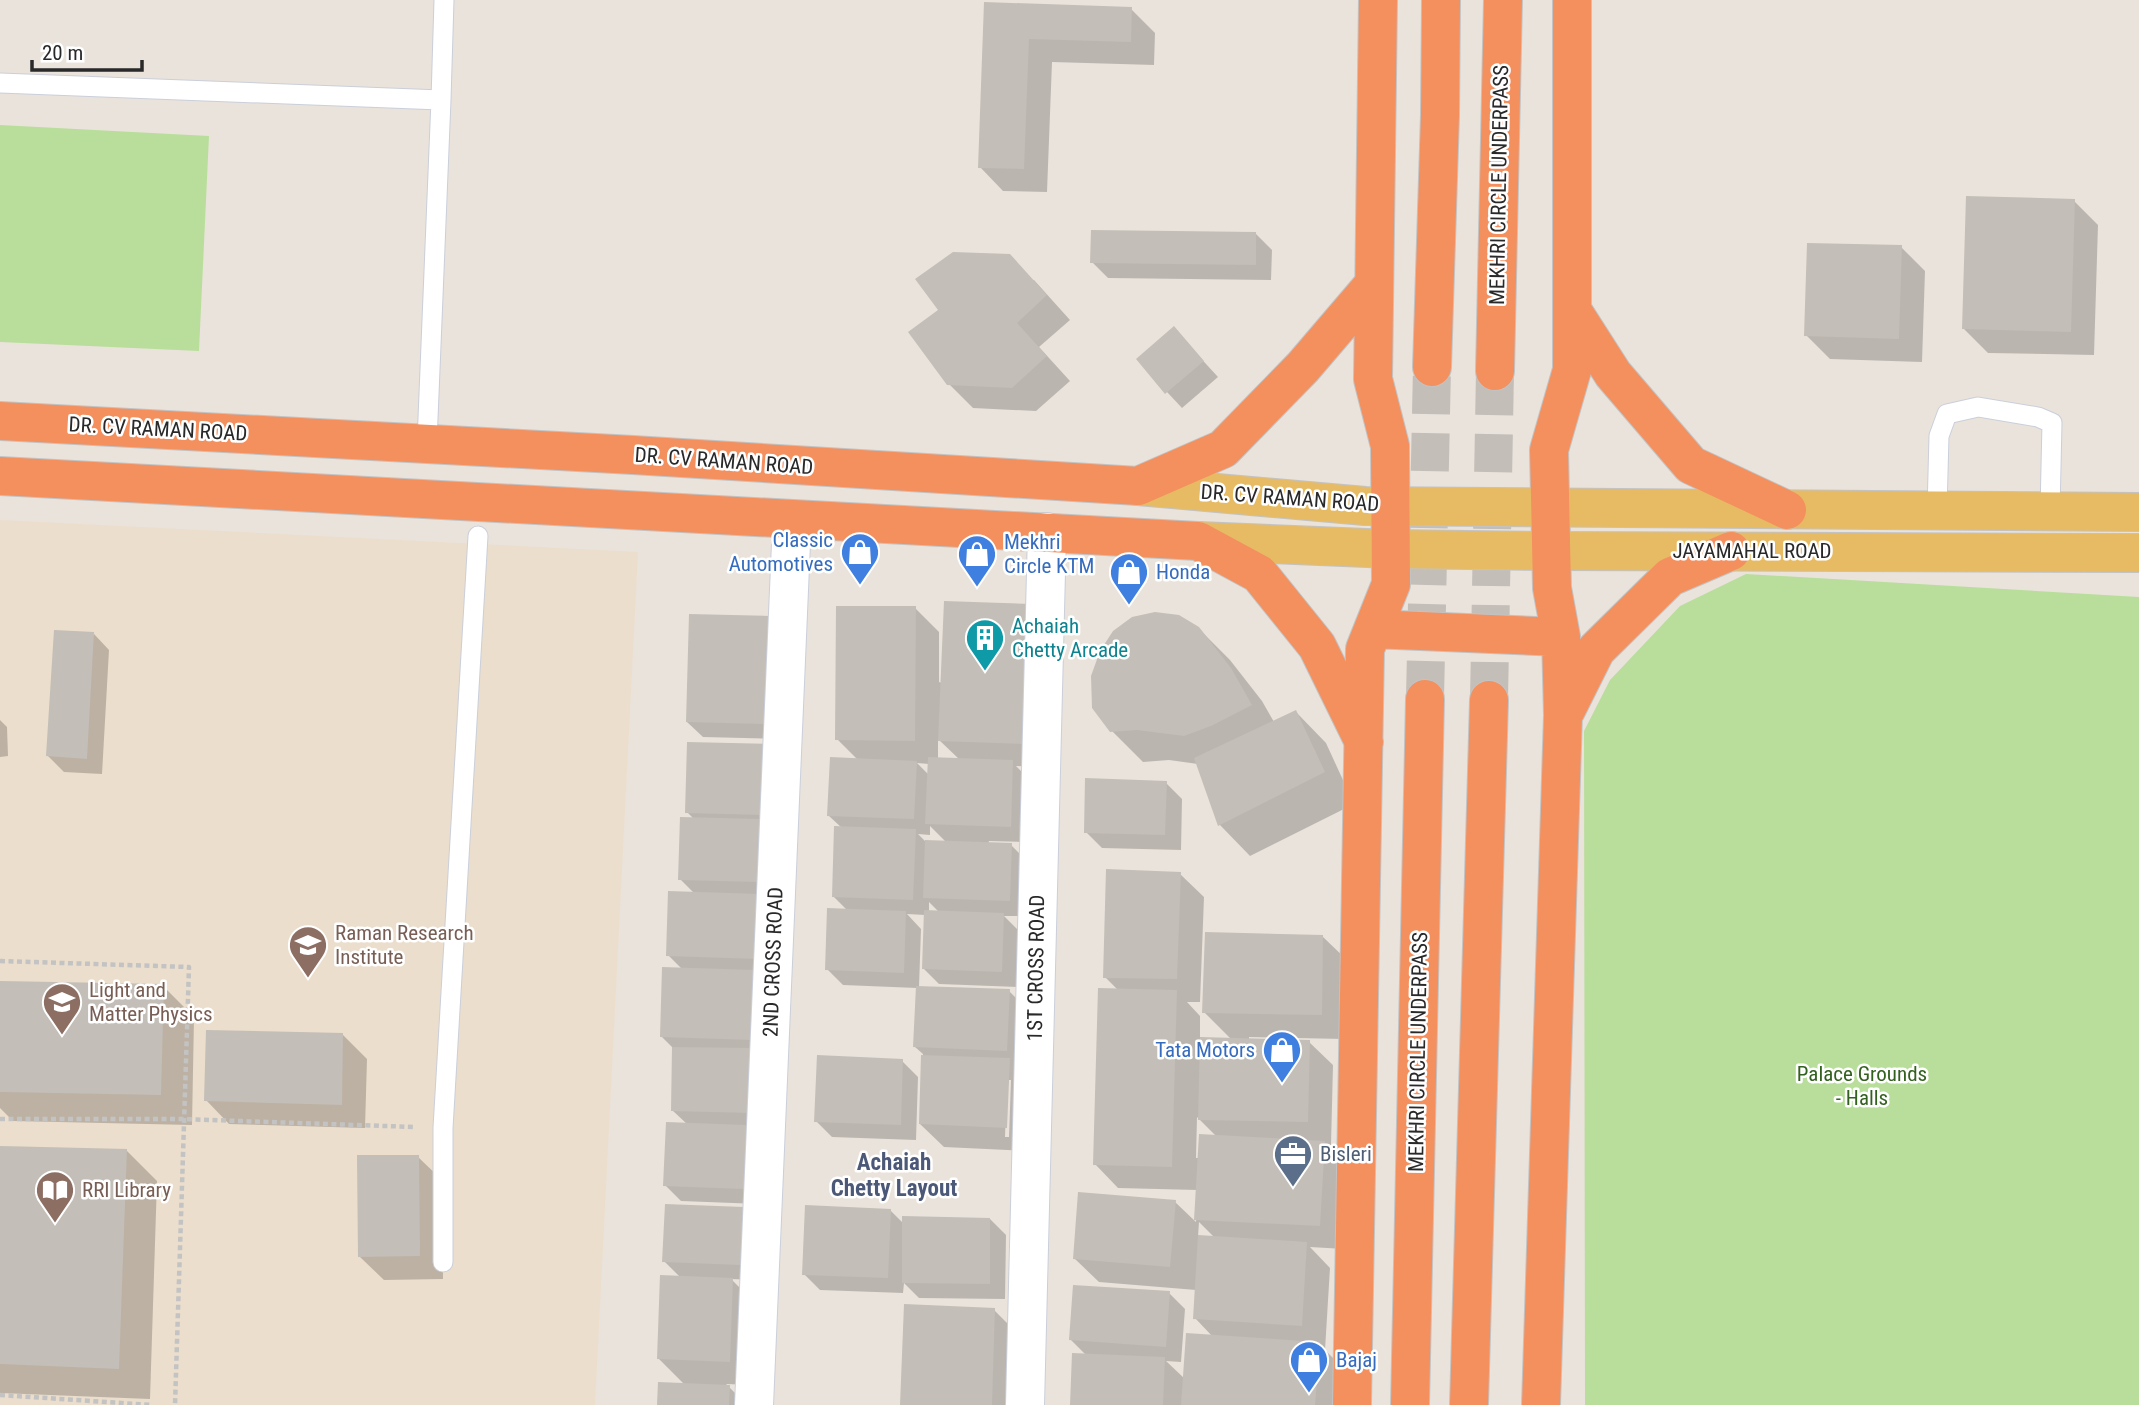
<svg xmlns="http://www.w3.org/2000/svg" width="2139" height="1405" viewBox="0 0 2139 1405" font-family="'Roboto Condensed',sans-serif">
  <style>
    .education { fill: #ebdecc }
    .green { fill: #b9de9b }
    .shadow { fill: #0003; fill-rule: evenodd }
    .building { fill: #c3beb7 }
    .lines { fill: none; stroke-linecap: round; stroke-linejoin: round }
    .highway-tunnel { stroke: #c3beb8; stroke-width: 38; stroke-dasharray: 38 19; stroke-linecap: butt }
    .lane-casing { stroke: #cacfda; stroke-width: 21 }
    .street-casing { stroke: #cacfda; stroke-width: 40 }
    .primary-casing { stroke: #c3c3c3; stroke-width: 40 }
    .highway-casing { stroke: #c3c3c3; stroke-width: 40 }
    .path { stroke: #c3c3c3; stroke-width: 4.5; stroke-dasharray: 5 3.5; stroke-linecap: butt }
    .lane { stroke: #fff; stroke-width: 19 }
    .street { stroke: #fff; stroke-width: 38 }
    .primary { stroke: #e7bb64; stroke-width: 38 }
    .highway { stroke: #f48f5e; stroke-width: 38 }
    .labels { text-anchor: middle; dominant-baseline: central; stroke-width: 5; stroke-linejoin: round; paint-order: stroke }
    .street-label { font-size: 21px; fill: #292929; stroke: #fff }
    .shop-label { font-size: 21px; fill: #366cbe; stroke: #fff; text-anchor: start }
    .culture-label { font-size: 21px; fill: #0d838f; stroke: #fff; text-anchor: start }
    .education-label { font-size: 21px; fill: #785e54; stroke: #fff; text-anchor: start }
    .park-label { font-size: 21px; fill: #33611e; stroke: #fff }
    .service-label { font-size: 21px; fill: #4e5e75; stroke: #fff; text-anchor: start }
    .neighbourhood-label { font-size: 23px; font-weight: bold; fill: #4c5877; stroke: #fff }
  </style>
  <rect width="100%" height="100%" fill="#eae3dc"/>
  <!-- education -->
  <path class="education" d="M0,520L638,552L595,1405H0Z"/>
  <!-- green -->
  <path class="green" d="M0,125L209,136L199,351L0,342Z
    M1746,574L2139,597V1405H1585L1584,731L1610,680L1680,606Z"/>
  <!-- shadow -->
  <path class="shadow" d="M986,4L1131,9L1155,33L1154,65L1052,62L1047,192L1003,191L980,167Z
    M2074,201L2098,225L2094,355L1988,353L1964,329Z
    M1256,234L1272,250L1271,280L1108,278L1092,262Z
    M1901,247L1925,271L1922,362L1830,359L1806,335Z
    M1034,280L1070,320L1039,347L1070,381L1036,411L973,408L949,384L941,311Z
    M1174,329L1218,377L1182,408L1167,392Z
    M945,602L1050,767L1016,766L1028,778L1026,842L989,841L988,844L1011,845L1027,861L1025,916H1004L1019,931L1018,987L939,984L923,968L925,915L907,914L921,929L919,987L1009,991L1025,1007L1030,1151L944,1147L920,1124L923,1054L915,1047L917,988L843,985L827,969L848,911L833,896L842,828L829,816L858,760L837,739L915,608L939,632V682L942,683ZM938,739L960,760L938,759ZM917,763L929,764V775ZM930,826L946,842L925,841L918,834L930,835ZM929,902L940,913L929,912ZM1007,1080H1011L1009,1137H1005Z
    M690,616L782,739L703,737L687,722Z
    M1198,628L1230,660L1262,701L1274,722L1296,712L1326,743L1354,804L1250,856L1220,825L1198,764L1169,760L1143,762L1112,731Z
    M94,634L109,650L102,774L64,772L48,756Z
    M0,720L7,727L8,756L0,757Z
    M769,745L767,1128L746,1127L761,1142L759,1204L681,1201L665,1185L687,1124L672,1110L674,1049L662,1037L682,969L668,955L695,894L680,879L694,819L687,812Z
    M1166,783L1182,799L1181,850L1102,848L1086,832Z
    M1180,874L1204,897L1200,1002H1187L1200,1016V1039H1231L1204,1012L1323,937L1347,960L1345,1039L1249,1037V1040L1309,1042L1333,1065L1331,1145H1327L1348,1166L1344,1249L1310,1247L1330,1268L1325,1350L1343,1368L1340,1405H1071L1087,1356L1071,1340L1169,1293L1185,1309L1181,1362L1166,1361L1185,1379L1212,1336L1195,1318L1196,1290L1099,1282L1075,1259L1175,1202L1196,1222L1197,1190L1118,1188L1095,1164L1118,990L1105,977ZM1197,1117L1217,1137L1199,1158H1196ZM1199,1222L1215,1238L1198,1237Z
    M0,983L163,986L194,1017L192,1125L13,1121L0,1108Z
    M343,1035L367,1059L365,1128L229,1124L206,1100Z
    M902,1061L918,1077L916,1140L832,1137L816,1121Z
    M0,1147L126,1150L157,1181L150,1399L0,1393Z
    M418,1157L442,1180L443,1279L384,1280L360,1257Z
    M743,1208L756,1280L731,1279L756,1304L753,1385L726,1384L747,1405H659L685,1385L659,1359L681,1278L664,1261Z
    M890,1210L904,1224L990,1219L1006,1235L1005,1299L919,1298L904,1283L903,1293L820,1290L804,1274Z
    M994,1310L1018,1334L1016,1405H902Z"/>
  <!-- building -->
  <path class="building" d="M984,2L1132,7L1131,42L1029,39L1024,169L978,168Z
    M1966,196L2075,199L2071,332L1962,329Z
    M1091,230L1256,232V265L1090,263Z
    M1807,243L1902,245L1899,339L1804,336Z
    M953,252L1010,254L1047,295L1017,323L1047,356L1012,388L947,385L908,332L938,310L915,279Z
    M1174,326L1204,361L1165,394L1136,359Z
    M944,601L1032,604L1027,744L938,741Z
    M836,606H916L915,741L835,740Z
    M1155,612L1179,615L1199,627L1231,668L1252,705L1211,726L1184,736L1137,730L1110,732L1092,708L1091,676L1100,651L1113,631L1132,617Z
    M689,614L770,616L767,724L686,722Z
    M54,630L94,632L87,759L46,756Z
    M1296,710L1325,772L1218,826L1194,758Z
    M687,742L770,744L768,815L685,813Z
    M830,757L917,761L914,819L827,816Z
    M928,757L1013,760L1011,827L925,824Z
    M1085,778L1167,781L1165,835L1084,833Z
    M680,817L760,819L759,882L678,880Z
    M834,826L916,829L913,900L832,897Z
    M925,840L1012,843L1010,901L923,898Z
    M1106,869L1181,872L1177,979L1103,978Z
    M668,891L760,894L759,959L666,956Z
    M827,908L906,911L904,973L825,970Z
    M924,910L1004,913L1002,972L922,969Z
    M1205,932L1323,935L1322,1015L1202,1013Z
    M662,967L755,970L753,1040L660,1037Z
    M0,981L164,984L161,1095L0,1092Z
    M916,986L1010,989L1007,1051L913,1047Z
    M1098,988L1177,990L1172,1167L1093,1165Z
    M206,1030L343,1033L342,1105L204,1101Z
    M1200,1037L1310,1040L1308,1122L1198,1120Z
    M672,1047L753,1048L752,1113L671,1111Z
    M817,1055L903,1059L901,1125L814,1122Z
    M921,1055L1010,1058L1007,1128L919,1124Z
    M666,1122L746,1125L744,1189L663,1186Z
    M1199,1134L1325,1141L1320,1226L1194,1220Z
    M0,1146L127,1149L119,1369L0,1364Z
    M357,1155H419L420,1256L358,1257Z
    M1078,1192L1176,1200L1170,1267L1073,1259Z
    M665,1204L744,1207L741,1265L662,1262Z
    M805,1205L891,1209L888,1278L802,1275Z
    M902,1216L990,1218V1284L902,1283Z
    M1198,1235L1307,1242L1302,1326L1193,1319Z
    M660,1275L733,1278L730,1362L657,1359Z
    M1073,1285L1170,1291L1166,1347L1069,1340Z
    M904,1304L995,1308L992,1405H900Z
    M1186,1333L1320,1342L1315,1405H1181Z
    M1072,1353L1165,1357L1163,1405H1070Z
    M658,1382L730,1385L729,1405H657Z"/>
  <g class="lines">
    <!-- highway-tunnel -->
    <path class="highway-tunnel" d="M1425,699L1432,367
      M1489,700L1495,371"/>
    <!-- lane casing -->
    <g class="lane-casing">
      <path id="lane" d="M0,83L441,100L444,0
        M427,443L441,100
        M1937,511L1939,436L1947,414L1978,407L2038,417L2052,423L2050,511
        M443,1262V1128L478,536"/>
    </g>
    <!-- street casing -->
    <g class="street-casing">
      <path id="street" d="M754,1405L792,520
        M1025,1405L1047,532"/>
    </g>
    <!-- primary casing -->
    <g class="primary-casing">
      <path id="primary" d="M1138,486L1365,506L2139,512
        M1198,541L1391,549L1552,551L2139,553"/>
    </g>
    <!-- highway casing -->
    <g class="highway-casing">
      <path id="highway" d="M1572,310L1613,374L1691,465L1787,510
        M1432,367L1440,115L1441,0
        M1495,371L1503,0
        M0,421L633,455L1138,486L1223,449L1303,367L1374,284
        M0,476L1198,541L1259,574L1317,646L1364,742
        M1373,629L1561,637
        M1566,710L1596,650L1670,577L1731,551
        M1352,1405L1365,649L1391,584L1390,446L1373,379L1378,0
        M1410,1405L1425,699
        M1469,1405L1489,700
        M1541,1405L1563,715L1561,637L1552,588L1549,450L1572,370V0"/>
    </g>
    <!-- path -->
    <path class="path" d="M0,961L189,967L175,1405
      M0,1119H182L415,1127
      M0,1395L152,1405"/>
    <!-- lane -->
    <use href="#lane" class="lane"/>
    <!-- street -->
    <use href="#street" class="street"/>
    <!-- primary -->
    <use href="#primary" class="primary"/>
    <!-- highway -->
    <use href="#highway" class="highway"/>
  </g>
  <!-- icons -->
  <defs>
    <g id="shop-pin" transform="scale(2.0125)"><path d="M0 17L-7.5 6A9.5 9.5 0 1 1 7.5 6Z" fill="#3f7fe0" stroke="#fff"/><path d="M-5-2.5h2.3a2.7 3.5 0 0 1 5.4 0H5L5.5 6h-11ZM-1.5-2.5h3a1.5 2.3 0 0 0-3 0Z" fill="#fff"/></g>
    <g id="building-pin" transform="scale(2.0125)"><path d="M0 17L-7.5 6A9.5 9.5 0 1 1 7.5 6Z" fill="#0f9aa8" stroke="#fff"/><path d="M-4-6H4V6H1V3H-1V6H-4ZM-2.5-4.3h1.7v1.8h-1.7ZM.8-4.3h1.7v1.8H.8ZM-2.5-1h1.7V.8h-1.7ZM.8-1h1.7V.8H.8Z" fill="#fff"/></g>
    <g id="university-pin" transform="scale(2.0125)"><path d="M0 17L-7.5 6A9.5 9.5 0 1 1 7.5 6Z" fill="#8d6e63" stroke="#fff"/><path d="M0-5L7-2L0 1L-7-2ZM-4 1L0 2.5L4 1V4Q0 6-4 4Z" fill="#fff"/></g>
    <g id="office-pin" transform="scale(2.0125)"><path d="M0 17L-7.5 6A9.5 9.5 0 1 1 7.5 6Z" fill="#5c6f8a" stroke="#fff"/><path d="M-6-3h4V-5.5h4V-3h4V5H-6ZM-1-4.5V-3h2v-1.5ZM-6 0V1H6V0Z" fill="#fff"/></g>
    <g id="library-pin" transform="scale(2.0125)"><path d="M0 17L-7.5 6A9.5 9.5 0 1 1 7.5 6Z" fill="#8d6e63" stroke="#fff"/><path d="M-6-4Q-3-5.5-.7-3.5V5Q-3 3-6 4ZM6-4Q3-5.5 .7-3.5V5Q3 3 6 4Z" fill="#fff"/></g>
  </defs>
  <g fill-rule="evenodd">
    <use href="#shop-pin" x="860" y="552"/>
    <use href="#shop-pin" x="977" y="554"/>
    <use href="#shop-pin" x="1129" y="572"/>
    <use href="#building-pin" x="985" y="638"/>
    <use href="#university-pin" x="308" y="945"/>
    <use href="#university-pin" x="62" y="1002"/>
    <use href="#shop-pin" x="1282" y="1050"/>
    <use href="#office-pin" x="1293" y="1154"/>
    <use href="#library-pin" x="55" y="1190"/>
    <use href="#shop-pin" x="1309" y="1360"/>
  </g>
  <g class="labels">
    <!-- street labels -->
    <g class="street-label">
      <text transform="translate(1499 185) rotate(-89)">MEKHRI CIRCLE UNDERPASS</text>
      <text transform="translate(158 429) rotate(3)">DR. CV RAMAN ROAD</text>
      <text transform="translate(724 461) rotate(4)">DR. CV RAMAN ROAD</text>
      <text transform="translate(1290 498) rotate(4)">DR. CV RAMAN ROAD</text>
      <text x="1752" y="551">JAYAMAHAL ROAD</text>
      <text transform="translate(773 962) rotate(-88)">2ND CROSS ROAD</text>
      <text transform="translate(1036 968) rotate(-89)">1ST CROSS ROAD</text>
      <text transform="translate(1418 1052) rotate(-89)">MEKHRI CIRCLE UNDERPASS</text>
    </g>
    <!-- shop labels -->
    <g class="shop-label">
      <text x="833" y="540" text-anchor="end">Classic<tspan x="833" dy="24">Automotives</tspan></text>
      <text x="1004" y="542">Mekhri<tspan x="1004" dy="24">Circle KTM</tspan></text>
      <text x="1156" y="572">Honda</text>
      <text x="1255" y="1050" text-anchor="end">Tata Motors</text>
      <text x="1336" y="1360">Bajaj</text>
    </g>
    <!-- culture labels -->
    <g class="culture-label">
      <text x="1012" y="626">Achaiah<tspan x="1012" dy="24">Chetty Arcade</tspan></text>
    </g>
    <!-- education labels -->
    <g class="education-label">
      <text x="335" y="933">Raman Research<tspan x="335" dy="24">Institute</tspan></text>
      <text x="89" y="990">Light and<tspan x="89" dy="24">Matter Physics</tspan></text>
      <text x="82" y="1190">RRI Library</text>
    </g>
    <!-- park labels -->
    <g class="park-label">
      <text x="1862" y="1074">Palace Grounds<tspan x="1862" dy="24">- Halls</tspan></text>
    </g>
    <!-- service labels -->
    <g class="service-label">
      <text x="1320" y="1154">Bisleri</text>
    </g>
    <!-- neighbourhood labels -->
    <g class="neighbourhood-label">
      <text x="894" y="1162">Achaiah<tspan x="894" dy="26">Chetty Layout</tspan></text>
    </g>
  </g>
  <!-- scale -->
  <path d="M32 60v10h110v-10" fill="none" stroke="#292929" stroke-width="3.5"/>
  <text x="42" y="60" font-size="21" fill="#292929" stroke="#ffffff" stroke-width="5" paint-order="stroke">20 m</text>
</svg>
